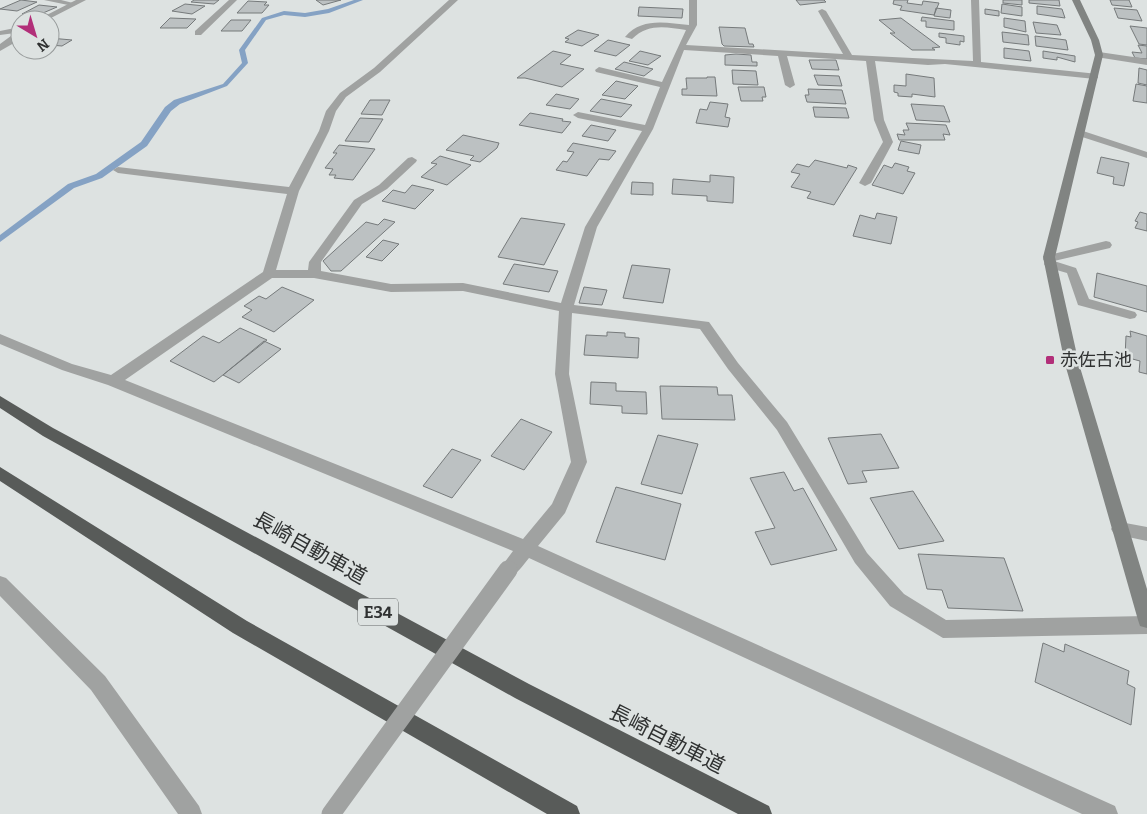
<svg xmlns="http://www.w3.org/2000/svg" width="1147" height="814" viewBox="0 0 1147 814" font-family="Bitter,'Noto Sans JP',serif">
  <style>
    .lines { fill: none; stroke-linecap: round; stroke-linejoin: round }
    .stream { fill: #85a2c4; fill-rule: evenodd }
    .building { fill: #bcc1c2; stroke: #767a7b }
    .lane { fill: #a0a2a1; fill-rule: evenodd }
    .street { fill: #a0a2a1; fill-rule: evenodd }
    .secondary { fill: #818482; fill-rule: evenodd }
    .highway { fill: #585b59; fill-rule: evenodd }
    .street-bridge { stroke: #a0a2a1; stroke-width: 19 }
    .poi-dot { fill: #b22f79; stroke: #dde2e1; stroke-width: 2 }
    .labels { text-anchor: middle; dominant-baseline: central; stroke-width: 5; stroke-linejoin: round; paint-order: stroke }
    .shield { fill: #dde2e1; stroke: #636666; stroke-width: 1 }
    .shield-label { font-size: 16px; font-weight: bold; fill: #2f3131 }
    .poi-label { font-size: 18px; fill: #2f3131; stroke: #dde2e1; text-anchor: start }
    .near-street-label { font-size: 21px; fill: #2f3131; stroke: #dde2e1 }
  </style>
  <rect width="100%" height="100%" fill="#dde2e1"/>
  <g class="lines">
    <!-- stream -->
    <path class="stream" d="M354,0H363L329,13L305,17L284,15L266,20L245,50L248,63L227,86L180,104L171,111L147,146L102,178L74,188L0,242V235L68,184L96,174L141,142L165,107L174,100L223,84L242,63L239,50L262,18L284,11L305,13L328,9Z"/>
  </g>
  <!-- building -->
  <path class="building" d="M21,0L37,2L17,11L0,9Z
    M194,0H219L214,4L191,2Z
    M316,0H341L323,5Z
    M796,0H824L826,2L800,5Z
    M894,0H908L907,3L922,5L923,1L939,3L934,15L900,10L902,6L893,4Z
    M1003,0H1022V5L1003,3Z
    M1029,0H1059L1060,6L1029,3Z
    M1110,0H1129L1132,7L1112,5Z
    M248,1L267,2L264,5H269L262,13H237Z
    M185,4L205,6L192,14L172,11Z
    M1002,4L1022,7V16L1001,13Z
    M39,5L57,7L36,16L22,14Z
    M1037,6L1062,9L1065,18L1037,14Z
    M639,7L683,9L682,18L638,16Z
    M936,8L951,10L950,18L934,16Z
    M1114,8L1137,10L1142,21L1118,18Z
    M985,9L999,11V16L985,14Z
    M922,17L954,21V30L926,27V21H921Z
    M170,18L196,19L187,28H160Z
    M901,18L940,47L932,48L935,50H912L890,33H895L879,20Z
    M1004,18L1025,21L1026,32L1004,27Z
    M231,20H251L242,31H221Z
    M1033,22L1057,25L1061,35L1036,33Z
    M1130,26L1147,28V45L1139,44Z
    M719,27L745,28L749,44H753L754,47L724,46L722,44Z
    M578,30L599,35L582,46L565,42L569,39L565,38Z
    M1002,32L1028,35L1029,45L1003,42Z
    M939,33L964,36V42L960,41V45L946,43V38L939,37Z
    M1035,36L1066,40L1068,50L1036,46Z
    M50,38L72,40L62,46L50,45Z
    M608,40L630,45L616,56L594,51Z
    M1138,45L1147,46V59L1135,58L1132,52L1142,53Z
    M1004,48L1029,51L1031,61L1004,58Z
    M553,51L571,55L560,64L584,69L562,87L525,78H517Z
    M640,51L661,56L648,65L629,61Z
    M1043,51L1075,56V62L1057,57V60L1043,58Z
    M736,54L751,55L752,62H757V66L725,65V55Z
    M809,60H836L839,70L812,69Z
    M624,62L653,69L644,76L615,69Z
    M1139,68L1147,70V85L1138,83Z
    M732,70L756,71L758,85L733,84Z
    M906,74L934,78L935,97L912,94V97L898,96V93L894,92V85L906,86Z
    M814,75L839,76L842,86L818,85Z
    M707,77H715L717,96L682,95V89H687L686,78H707Z
    M616,81L638,86L625,99L602,95Z
    M1136,84L1147,86V103L1133,101Z
    M738,87H764L766,97H762L763,101H741Z
    M808,89L842,90L846,104L807,102L805,95H809Z
    M556,94L579,99L570,109L546,105Z
    M601,99L632,105L621,117L590,111Z
    M370,100H390L382,115L361,114Z
    M710,102L728,104L725,117L730,118L728,127L696,123L700,109L707,110Z
    M911,104L944,106L950,122L916,120Z
    M813,107L846,108L849,118L815,117Z
    M530,113L563,119L562,121L571,122L562,133L519,125Z
    M360,118L383,119L369,142L345,141Z
    M906,123L946,125L950,135L943,134L945,140H899L897,134L905,135L903,130H909Z
    M591,125L616,130L608,141L582,136Z
    M463,135L499,143L497,148L480,162L470,160L474,156L446,150Z
    M901,141L921,145L919,154L898,150Z
    M573,143L616,151L609,160L599,159L587,176L556,170L563,161L567,162L574,152L567,151Z
    M339,145L375,149L353,180L334,178L336,175H329L333,169L325,168L337,153H333Z
    M440,156L471,165L447,185L421,177L437,164L431,163Z
    M1101,157L1129,163L1124,186L1113,184L1114,177L1097,173Z
    M815,160L847,168L848,165L857,168L834,205L807,198L811,192L791,187L800,174L791,172L797,164L809,167Z
    M895,163L909,167L907,171L915,173L903,194L872,185L884,165L892,168Z
    M710,175L734,177L733,203L707,201V196L672,194L673,179L710,182Z
    M632,182L653,183V195L631,194Z
    M412,185L434,190L415,209L382,201L393,190L405,193Z
    M1140,212L1147,214V231L1135,228L1138,222L1135,221Z
    M877,213L897,217L891,244L853,236L860,215L875,219Z
    M521,218L565,224L544,265L498,257Z
    M384,219L395,222L341,271H331L323,261L366,222L378,225Z
    M383,240L399,244L382,261L366,257Z
    M514,264L558,271L549,292L503,284Z
    M632,265L670,269L663,303L623,298Z
    M1097,273L1147,286V312L1094,297Z
    M282,287L314,300L274,332L242,317L252,310L244,306L259,296L266,299Z
    M584,287L607,290L602,305L579,303Z
    M240,328L267,340L214,382L170,361L203,336L219,343Z
    M1130,331L1147,336V374L1139,372L1140,361L1125,357L1126,336L1131,337Z
    M607,332L625,333V337L639,338L638,358L584,355L586,335L607,336Z
    M264,341L281,349L239,383L223,375Z
    M591,382L616,383V391L646,392L647,414L622,413V406L590,404Z
    M660,386L717,387L718,395H732L735,420L662,419Z
    M521,419L552,432L524,470L491,456Z
    M881,434L899,468L862,471L867,482L848,484L828,438Z
    M658,435L698,444L682,494L641,484Z
    M452,449L481,460L452,498L423,486Z
    M784,472L794,491L803,488L837,550L771,565L755,532L775,528L750,478Z
    M616,487L681,504L665,560L596,542Z
    M913,491L944,541L899,549L870,498Z
    M918,554L1004,558L1023,611L948,608L942,590L927,589Z
    M1043,643L1064,652L1065,644L1129,671L1127,684L1135,688L1131,725L1035,682Z"/>
  <g class="lines">
    <!-- lane -->
    <path class="lane" d="M44,0H61L77,4L73,6Z"/>
    <!-- street -->
    <path class="street" d="M76,0H86L47,20H37Z
      M229,0H237L201,35H195V31Z
      M449,0H458L380,72L346,97L336,111L329,131L299,191L276,270H308L309,262L354,200L379,185L408,158L412,157L417,160L416,162L387,189L362,204L321,262V271L391,284L463,283L561,303L585,227L642,131L578,118L573,115L578,112L645,125L660,87L596,72L595,70L599,67L662,82L686,30C666,27 648,23 632,39L625,37C642,17 666,23 689,25V0H697V25L686,45L843,54L818,11L822,9L826,11L852,55L973,61L971,0H979L981,62L1098,74V78L1095,79L945,64L928,65L875,61L884,120L893,142L871,183L865,186L859,183L883,142L874,120L866,61L787,56L795,85L790,88L785,85L778,56L684,50L653,129L597,227L574,305L709,322L738,363L787,422L867,553L904,594L946,620L1147,616V634L943,638L890,606L855,563L777,430L728,369L700,329L572,313L569,374L587,462L565,513L538,546L1115,806L1118,814H1082L529,558C521,567 515,580 502,575L499,570L513,551L108,385L62,370L0,344V334L72,364L111,375L263,272L287,194L118,173L113,170L118,167L289,187L319,131L326,111L340,93L374,68ZM272,278H314L391,292L463,291L559,311L555,374L571,462L552,504L523,539L125,380Z
      M20,27V37L14,43L0,51V44L15,33L0,35V31Z
      M1099,52L1147,59V65L1096,57L1095,55Z
      M1080,130L1147,152V158L1076,135L1075,133Z
      M1106,241L1110,242L1112,245L1110,248L1054,261L1076,268L1089,299L1135,312L1137,315L1135,318L1130,319L1078,305L1067,273L1046,267L1044,264L1045,262L1043,259L1045,256Z
      M1120,522L1147,527V541L1114,534L1111,529L1114,524Z
      M0,576L6,578L105,676L199,806L202,814H178L91,690L0,596Z"/>
    <!-- secondary -->
    <path class="secondary" d="M1072,0H1080L1099,40L1103,55L1055,257L1079,364L1147,589V628L1140,626L1138,620L1065,364L1043,257L1095,55L1091,40Z"/>
    <!-- highway -->
    <path class="highway" d="M0,396L53,428L529,684L769,806L772,814H738L515,698L43,436L0,408Z
      M0,467L247,621L577,806L580,814H547L233,633L0,481Z"/>
    <!-- street-bridge -->
    <path class="street-bridge" d="M331,814L508,570"/>
  </g>
  <!-- markers -->
  <rect class="poi-dot" x="1045" y="355" width="10" height="10" rx="2.5"/>
  <g class="labels">
    <!-- shield labels -->
    <rect class="shield" x="358" y="598.5" width="40" height="27" rx="4"/>
    <g class="shield-label">
      <text x="378" y="612">E34</text>
    </g>
    <!-- poi labels -->
    <g class="poi-label">
      <text x="1060" y="360">赤佐古池</text>
    </g>
    <!-- near-street labels -->
    <g class="near-street-label">
      <text transform="translate(310 548) rotate(29)">長崎自動車道</text>
      <text transform="translate(667 739) rotate(27)">長崎自動車道</text>
    </g>
  </g>
  <!-- north arrow -->
  <g transform="translate(35 35) rotate(142)"><circle r="24" fill="#dde2e1" stroke="#979b9b"/>
  <path d="M0-4L9 19L0 12L-9 19Z" fill="#b22f79"/>
  <text y="-8" font-size="14" font-weight="bold" text-anchor="middle" fill="#2f3131">N</text>
  </g>
</svg>
